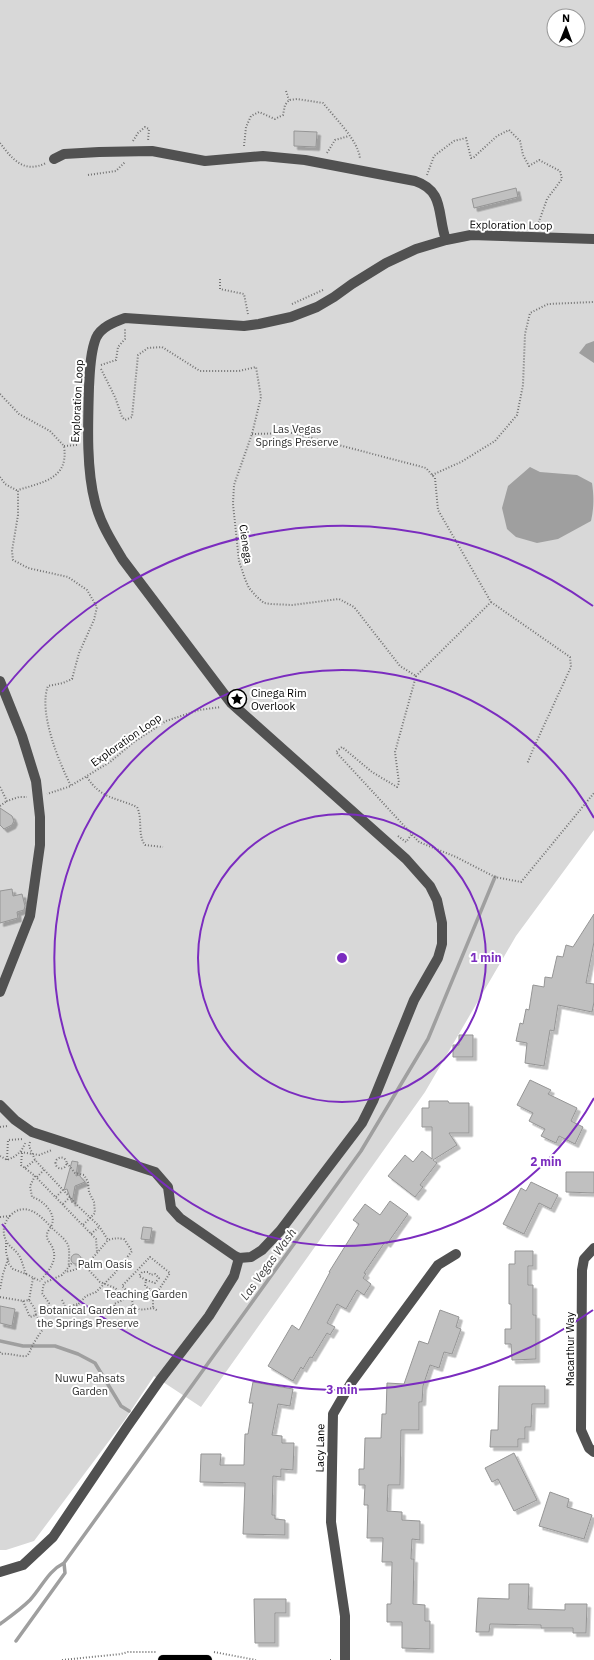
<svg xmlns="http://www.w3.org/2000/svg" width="594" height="1660" viewBox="0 0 594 1660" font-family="'IBM Plex Sans',sans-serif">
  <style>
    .green { fill: #d8d8d8; fill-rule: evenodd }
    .water { fill: #9f9f9f }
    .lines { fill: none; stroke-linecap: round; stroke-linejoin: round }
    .stream { stroke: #9f9f9f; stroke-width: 3.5 }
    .building { fill: #c0c0c0; stroke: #959595; filter: url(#shadow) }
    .major-casing { stroke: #dbdbdb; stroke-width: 11 }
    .path { stroke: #737373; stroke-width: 2; stroke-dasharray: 1 2; stroke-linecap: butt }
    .minor { stroke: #515151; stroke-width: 10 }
    .major { stroke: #000; stroke-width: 10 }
    .ring { fill: none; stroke: #7b2cbf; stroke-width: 2 }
    .labels { text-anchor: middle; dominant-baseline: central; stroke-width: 4; stroke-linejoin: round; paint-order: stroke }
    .street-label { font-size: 11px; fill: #000; stroke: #fff }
    .park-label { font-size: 11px; fill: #2f2f2f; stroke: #fff }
    .poi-label { font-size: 11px; fill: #000; stroke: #fff; text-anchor: start }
    .water-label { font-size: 12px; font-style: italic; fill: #404040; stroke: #fff }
    .centre { fill: #7b2cbf; stroke: #fff; stroke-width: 2 }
    .ring-label { font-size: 12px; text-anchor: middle; font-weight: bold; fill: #7b2cbf; stroke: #fff; stroke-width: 4; stroke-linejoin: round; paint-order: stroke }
  </style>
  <defs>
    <filter id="shadow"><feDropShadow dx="3.5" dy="3.5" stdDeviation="0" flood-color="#0004"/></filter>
  </defs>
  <rect width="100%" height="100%" fill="#fff"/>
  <!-- green -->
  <path class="green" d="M0,0H594V830L516,936L425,1092L201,1407L154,1376L124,1421L34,1541L6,1550H0ZM554,16H578V40H554Z"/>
  <!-- water -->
  <path class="water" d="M594,341V363L579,353L586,344Z
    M530,467L540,472L577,475L592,483C594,496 594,508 591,521L558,539L537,543L516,537L507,529L502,508L508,486Z"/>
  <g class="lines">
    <!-- stream -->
    <path class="stream" d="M0,1341L23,1346H55L78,1354L95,1363L121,1406L129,1411
      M0,1624C11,1616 21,1609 30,1600C42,1587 48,1571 64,1563L361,1151L428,1039L495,877
      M16,1641L65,1573L64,1563"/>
  </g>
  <!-- building -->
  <path class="building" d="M294,131L317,132L316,147L294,146Z
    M516,188L518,197L474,208L472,199Z
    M0,808L12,816L14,821L12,825L4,829L0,825Z
    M12,889L13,896L22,894L25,906L24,910L17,912L18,918L0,923V891Z
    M594,914V942L586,983L594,984V1002L592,1012L558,1005L554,1031L550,1030L544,1066L525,1063L527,1043L516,1041L520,1023L523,1024L526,1009L529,1010L533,985L544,987L545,977L552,978L557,956L563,957L566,945L573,947Z
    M459,1035H473V1057H453V1045H459Z
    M530,1080L551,1090L548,1094L577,1108L571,1121L583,1127L575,1144L559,1136L556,1143L541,1136L545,1129L529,1121L533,1113L517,1105Z
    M429,1101H448L449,1103H469V1133H449L457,1145L433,1160L437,1163L420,1185L423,1187L415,1197L388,1176L405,1155L413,1162L422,1151L432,1159V1127H422V1108H429Z
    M72,1161L78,1162L76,1176L79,1175L85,1182L75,1186L72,1203L67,1189L64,1190Z
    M566,1172H594V1193L566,1192Z
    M531,1182L558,1195L551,1209L539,1203L524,1234L503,1224L521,1188L526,1191Z
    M390,1201L408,1214L387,1244L385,1242L364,1273L366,1274L363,1278L371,1284L364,1295L357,1290L346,1309L337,1304L327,1323L335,1327L330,1335L327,1333L312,1358L310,1357L303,1369L301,1367L293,1381L268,1366L292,1325L299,1330L330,1272H329L359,1224L353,1220L365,1204L380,1215Z
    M143,1227L152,1228L150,1240L141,1239Z
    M515,1251H533V1266H528V1285H533V1315H536V1359L512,1360L511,1344H505V1329H511V1304H509V1264H515Z
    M71 1259a5 5 0 1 1 10 0a5 5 0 1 1-10 0Z
    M0,1306L15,1309L12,1326L0,1323Z
    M440,1310L459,1317L456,1327L461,1329L452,1354L444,1352L439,1368L430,1365L423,1386L422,1402H419V1430H401L400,1485H388L387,1511L402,1512V1520L420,1521V1540L412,1539L411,1559H414L413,1604L425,1605V1621H430V1649L402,1648V1622H387V1604H391L392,1562H382L383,1538H367L368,1505H364L365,1485H359V1469H364L365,1438H381L382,1414H386L387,1383L404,1384L419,1341L428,1344Z
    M253,1382L293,1389L290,1406L278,1404L272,1435L282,1436V1443H294L293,1470L281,1469V1477L273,1476L272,1515H275V1519L285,1520V1535L243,1534L245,1483L200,1482L201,1454H221L220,1465H244L245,1434H248L253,1403H249Z
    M499,1386H545V1404H532L531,1427H525V1439H518V1447H490L491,1430H498Z
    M514,1453L537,1500L514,1511L498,1479L492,1482L485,1468Z
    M550,1492L569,1499L567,1507L592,1515L584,1539L539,1526Z
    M509,1584H529L528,1609L565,1610V1604H587L586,1633H573V1628H541V1625L490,1624L489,1632H476L478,1598L509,1599Z
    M254,1599H286V1613H275V1643H255Z"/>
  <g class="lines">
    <!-- major casing -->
    <g class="major-casing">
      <path id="major" d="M163,1660H207"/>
    </g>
    <!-- path -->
    <path class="path" d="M286,91L289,100
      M133,141L138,133L145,127L149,129L148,141
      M0,143C12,159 24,174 46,163
      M244,146L246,127L251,116L259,112L275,119L283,115L285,105L289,100L297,99L323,103C334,117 359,141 360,159
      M327,153L335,140L349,136
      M88,175L116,171L125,162
      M427,175L434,156L454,141L466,138L471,158L474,157L497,136L509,130L520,141L523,155L529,166L539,160L560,171L562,179L547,199L537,227
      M220,279V289L244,294L248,314
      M292,304L323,290
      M101,365L116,360L118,347L125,339V329
      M101,369L115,397L122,417L125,420L132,417L138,355L148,348L162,347L200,371H239L256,367L261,397L252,434L234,485L233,504L239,561L245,579L249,588L256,596L264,603L271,604L292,605L339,599L354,607L400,666L416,676
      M0,394L19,414L50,431L64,446C69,479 43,482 18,490
      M252,434L293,433L426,468L435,478L438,510L491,602L416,676
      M64,446L77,445
      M432,475L461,462L495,441L517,415L523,385L525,334L530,313L548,304L594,302
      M0,477L5,484L16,490H18V515L12,551L13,560L28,568L68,577L87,590L97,607L94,620L79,653L72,679L63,683L48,686C38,712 59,762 71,786L47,794
      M491,602L570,657L571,667L534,747L527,764
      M416,676L395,752L399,783L397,787L372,772L342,747L336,752L419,842L456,857L495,877L521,882L594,793
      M87,777C101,799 115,797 137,807C143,819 137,834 145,845L163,847
      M72,785L110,762L134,742L166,721L199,710L221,707
      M0,787L7,801L19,797H27
      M0,806L7,801
      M398,836L406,842L412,834
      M0,1127L7,1126
      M30,1142L29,1146L35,1160L79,1207L99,1226L108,1240
      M21,1152L39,1155L52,1150
      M22,1153L21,1165L35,1176L96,1239L97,1252
      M0,1156L7,1160C17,1156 22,1152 26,1141
      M55.5 1163a5.5 5.5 0 1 1 11 0a5.5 5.5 0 1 1-11 0Z
      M7,1160L8,1140L23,1139
      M67,1163L75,1173L84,1175L88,1182L89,1192L94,1202L95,1213L83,1225
      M25,1168L35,1160
      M35,1176L30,1186L32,1197C42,1200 56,1212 52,1224C51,1228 47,1231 47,1235C46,1240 52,1244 53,1249C58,1261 47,1273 40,1281
      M37,1177L44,1170
      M56,1197L63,1190
      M63,1204L70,1197
      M0,1217L10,1216
      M91,1234L99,1227
      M6,1243V1252L9,1264L13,1269L26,1274L40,1281
      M85,1266L100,1282L115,1288L125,1297L123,1300L114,1304L115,1310H122L125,1312L133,1305C140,1312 144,1309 153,1308L158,1311
      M26,1274C23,1267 22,1259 18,1254C12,1246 6,1246 4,1234C3,1228 5,1222 9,1217C25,1199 41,1216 52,1228C57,1233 64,1238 67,1243C71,1250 68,1259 69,1267
      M146,1280L155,1283L159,1278L155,1274L151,1275L148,1272H142L139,1276L146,1280L145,1286L151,1290L148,1294
      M0,1289L3,1274L8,1259
      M0,1297L23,1301L29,1300L35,1309L36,1315L30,1317L23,1301
      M134,1298L122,1286L150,1257L170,1273L158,1291L151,1290
      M29,1300L33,1278
      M62,1300L65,1306
      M133,1305L132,1300L140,1294L144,1292L153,1297V1308
      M47,1308L56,1310L54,1313L67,1315L72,1311L86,1296L96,1292L114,1274L132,1251L124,1239C118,1238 114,1238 108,1240C93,1257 88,1268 65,1272
      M56,1310L78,1304
      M0,1352L1,1354C11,1353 19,1357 27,1356C31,1351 32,1345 35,1341C44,1326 46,1332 36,1315L48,1307L49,1303L42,1293L44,1283L62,1275L72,1263
      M214,1652L256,1660
      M62,1660L121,1654L128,1652H156
      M330,1660H331"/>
    <!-- minor -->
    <path class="minor" d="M54,159L64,154L99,152L152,151L205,161L263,156L305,160L415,181C445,191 437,215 446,240
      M0,681L22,736L36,781L40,817V845L30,916L0,992
      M0,1105L15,1120L32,1132L155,1172L168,1187L171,1208L180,1218L235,1256L239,1258L251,1257L262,1250L280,1231L362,1123L373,1101L414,1000L438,958L442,944V923L437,900L430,886L406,859L231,703L123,560C112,542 100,523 95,502C86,468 88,422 89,387C90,371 90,353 96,338C101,327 114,322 125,318L244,326L259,324L291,317L317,307L334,297L352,284L386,263L416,249L446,240L471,235L594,239
      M594,1248L584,1259L582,1270L581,1430L589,1448L594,1452
      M0,1572L23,1565L53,1537L127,1427L160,1380L209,1316L234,1276L239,1258
      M345,1660V1616L331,1522L333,1414L351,1383L438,1265L456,1254"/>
    <!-- major -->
    <use href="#major" class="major"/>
  </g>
  <!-- distance rings -->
  <g class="ring">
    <circle cx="342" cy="958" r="144"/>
    <path d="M594 1098A288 288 0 1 1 594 818"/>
    <path d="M593 1310A432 432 0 0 1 2 1224M2 692A432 432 0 0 1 593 606"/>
  </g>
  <!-- icons -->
  <defs>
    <g id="sight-ring" transform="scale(1)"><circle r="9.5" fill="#fff" stroke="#000" stroke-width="1.5"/><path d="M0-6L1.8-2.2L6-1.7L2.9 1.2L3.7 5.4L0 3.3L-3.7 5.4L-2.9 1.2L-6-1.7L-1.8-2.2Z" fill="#000"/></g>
  </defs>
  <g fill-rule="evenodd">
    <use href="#sight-ring" x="237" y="699"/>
  </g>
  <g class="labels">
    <!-- street labels -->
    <g class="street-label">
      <text transform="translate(511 225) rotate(1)">Exploration Loop</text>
      <text transform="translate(77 401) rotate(-87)">Exploration Loop</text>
      <text transform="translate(246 544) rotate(82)">Cienega</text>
      <text transform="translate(126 740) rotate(-35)">Exploration Loop</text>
      <text transform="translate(570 1349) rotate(-90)">Macarthur Way</text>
      <text transform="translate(320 1448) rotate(-89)">Lacy Lane</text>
    </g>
    <!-- park labels -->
    <g class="park-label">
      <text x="297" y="429">Las Vegas<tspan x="297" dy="13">Springs Preserve</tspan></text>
      <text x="105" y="1264">Palm Oasis</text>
      <text x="146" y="1294">Teaching Garden</text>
      <text x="88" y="1310">Botanical Garden at<tspan x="88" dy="13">the Springs Preserve</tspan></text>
      <text x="90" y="1378">Nuwu Pahsats<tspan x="90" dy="13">Garden</tspan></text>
    </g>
    <!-- poi labels -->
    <g class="poi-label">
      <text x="251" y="693">Cinega Rim<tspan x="251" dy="13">Overlook</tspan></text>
    </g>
    <!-- water labels -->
    <g class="water-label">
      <text transform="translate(268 1264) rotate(-54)">Las Vegas Wash</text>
    </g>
  </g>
  <circle cx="342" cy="958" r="6" class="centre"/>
  <g class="ring-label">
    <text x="486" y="962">1 min</text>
    <text x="546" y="1166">2 min</text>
    <text x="342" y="1394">3 min</text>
  </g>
  <!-- north arrow -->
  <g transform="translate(566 28) rotate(1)"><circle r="19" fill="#ffffff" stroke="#999999"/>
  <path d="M0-3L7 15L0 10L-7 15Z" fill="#000000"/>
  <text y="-6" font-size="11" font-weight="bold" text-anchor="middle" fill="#000000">N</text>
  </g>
</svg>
